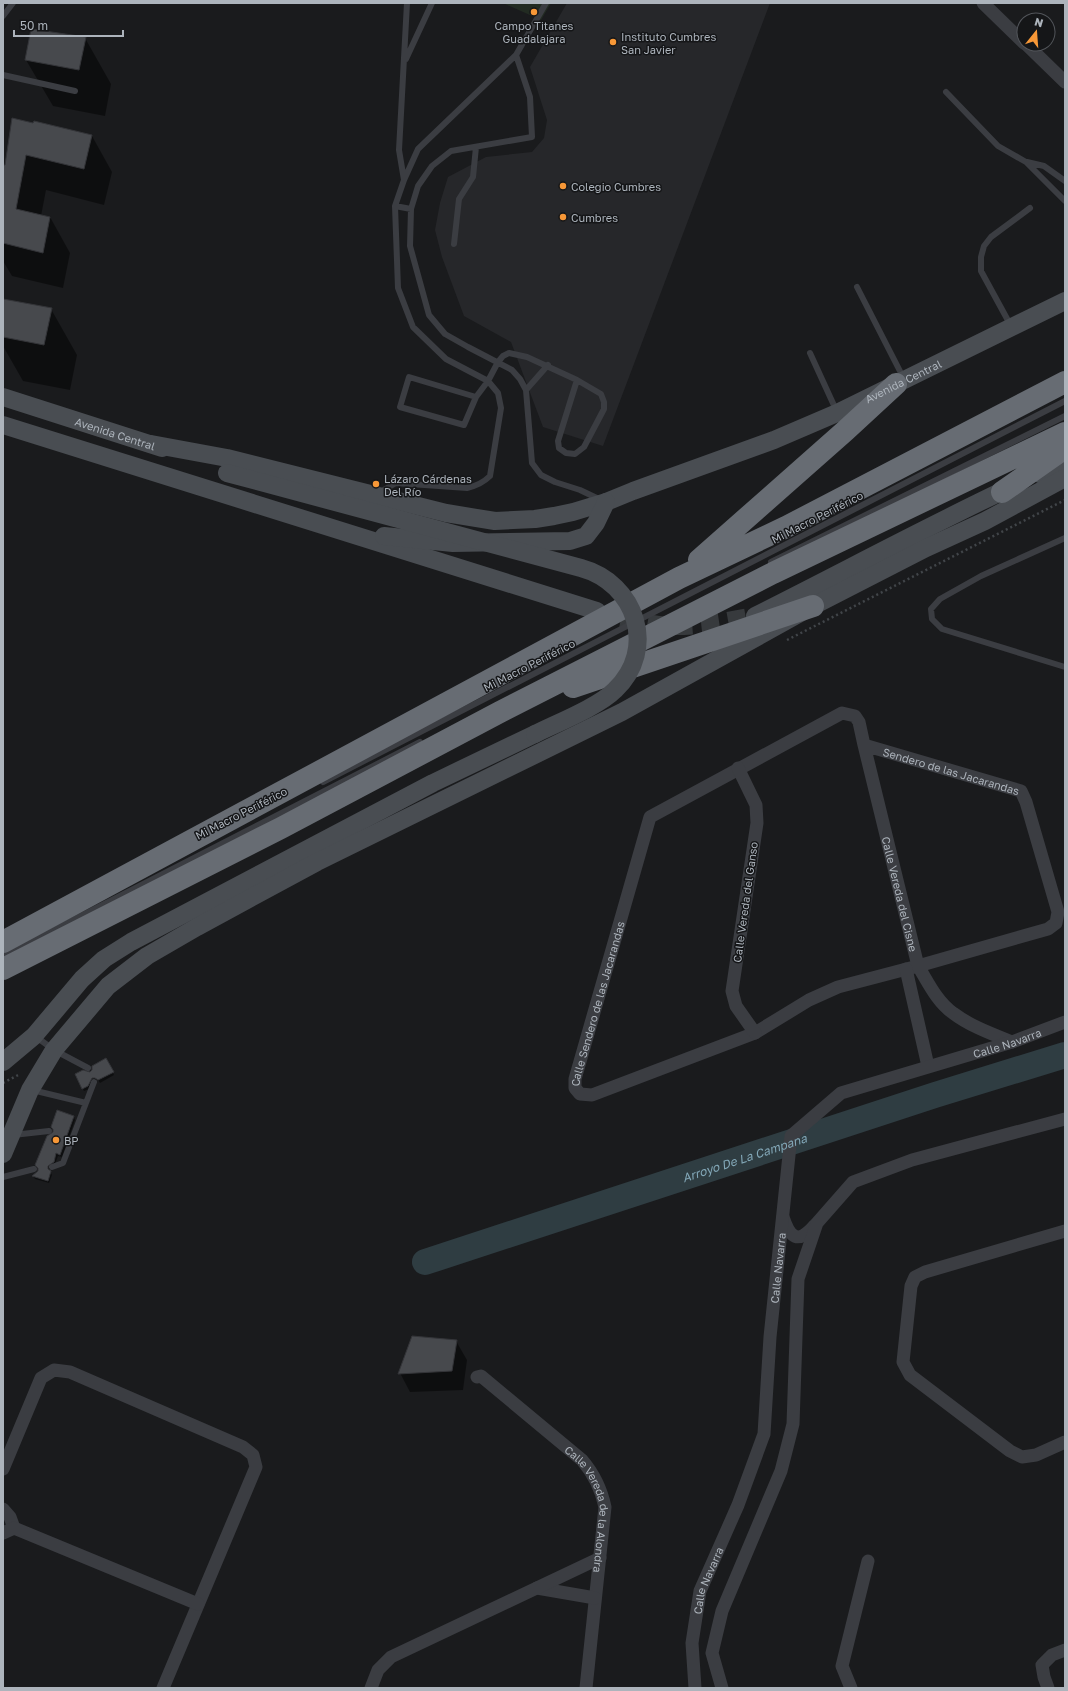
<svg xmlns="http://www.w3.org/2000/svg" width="1068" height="1691" viewBox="0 0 1068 1691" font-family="'Golos Text',sans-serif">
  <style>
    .built { fill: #26272a }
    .green { fill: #222b22 }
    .shadow { fill: #0007 }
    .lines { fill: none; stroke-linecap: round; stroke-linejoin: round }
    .river { stroke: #2f3d42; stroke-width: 26 }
    .building { fill: #47494d; stroke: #343539 }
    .secondary-tunnel { stroke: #373a3d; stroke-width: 18; stroke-dasharray: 18 9; stroke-linecap: butt }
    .path { stroke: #414549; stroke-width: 2.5; stroke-dasharray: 2 3; stroke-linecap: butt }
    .service { stroke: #3b3d42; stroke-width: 6 }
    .minor { stroke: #3b3d42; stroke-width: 13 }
    .secondary { stroke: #494d52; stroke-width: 18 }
    .motorway { stroke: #676c73; stroke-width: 22 }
    .secondary-bridge { stroke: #494d52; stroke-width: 18 }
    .poi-dot { fill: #f89837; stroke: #151618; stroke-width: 1.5 }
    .labels { text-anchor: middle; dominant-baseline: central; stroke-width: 3; stroke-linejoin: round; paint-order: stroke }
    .poi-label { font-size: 11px; fill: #adb4bc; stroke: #151618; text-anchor: start }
    .street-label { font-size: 11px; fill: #adb4bc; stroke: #151618 }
    .water-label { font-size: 12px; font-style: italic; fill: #83a8b8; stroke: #151618 }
  </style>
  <rect width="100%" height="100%" fill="#1a1b1d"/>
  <!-- built -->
  <path class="built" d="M567,3H770L603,446L543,427L511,342L464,316L442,257L435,230L440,203L448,177L486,157L532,152L544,138L547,120L530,67Z"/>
  <!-- green -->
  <path class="green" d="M503,3H551L541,20Z"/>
  <!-- shadow -->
  <path class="shadow" d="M85,38L111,84L105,116L53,106L26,60Z
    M13,120L92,136L112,172L104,205L46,190L41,216L50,217L70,253L63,288L12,276L3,261V168L6,166Z
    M3,302L51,309L77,355L70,390L23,381L3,346Z
    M106,1059L114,1075L100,1083L98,1080L93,1081L89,1089L84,1091L76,1075L90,1073Z
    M74,1117L75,1120L62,1157L58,1156L55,1164L49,1169L52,1175L49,1183L35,1179L33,1176L39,1171Z
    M456,1341L467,1360L463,1390L410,1392L400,1373Z"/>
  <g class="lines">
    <!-- river -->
    <path class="river" id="s1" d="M425,1262L935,1095L1065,1055"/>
  </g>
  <!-- building -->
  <path class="building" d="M31,29L86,37L79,70L25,60Z
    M12,118L33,123L34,121L92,135L84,169L26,155L16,209L50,217L43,253L3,243V165H5Z
    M3,299L52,308L44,345L3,337Z
    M106,1058L114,1072L98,1080L95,1078H92L88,1086L82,1089L75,1074L83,1070L90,1072L92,1070V1066Z
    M57,1110L74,1116L60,1155L56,1153L54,1162L48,1166V1169L51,1171L48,1181L32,1176L38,1171V1168L35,1165L47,1136L53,1132V1129L51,1127Z
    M412,1336L457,1340L452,1371L398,1374Z"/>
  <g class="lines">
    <!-- secondary-tunnel -->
    <path class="secondary-tunnel" d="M621,618C637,621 653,625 669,626C698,627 727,621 755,616"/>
    <!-- path -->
    <path class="path" d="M787,640L1065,500
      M3,1083L20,1074"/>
    <!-- service -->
    <path class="service" d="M3,16L13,3
      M516,55L546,3
      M406,59L432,3
      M3,75L75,91
      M946,92L998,146L1026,162L1065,201
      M1027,162L1044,166L1065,181
      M404,180L399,150L407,3
      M395,206L411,209
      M454,244L459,199L473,177L476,147
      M857,287L904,379
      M1011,326L981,271V257L984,246L991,237L1030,208
      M810,353L837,412
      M526,390L548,365
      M476,397L464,425L400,407L409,377L476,397L488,381L498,362L503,356L509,353L527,357L577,380L601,394L604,402V409L584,447L575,454L566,453L559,448L558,441L577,380
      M380,492L396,483L467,488C476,486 483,483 490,476L501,408L498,393L488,381L446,359L413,327L398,288L395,206L404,180L418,149L516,55L530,97L532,137L451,151L432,166L418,186L411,209L410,246L429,315L445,334L468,347L512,370L520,379L526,390L532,463L541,475L555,482L580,490L601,500
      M1065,538L981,576L940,599L931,609L932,619L942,629L1065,667
      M771,562L1065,416
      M323,782L1065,401
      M3,956L420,742
      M35,1036L54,1050L88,1068
      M32,1090L86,1103
      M13,1135L49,1131
      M52,1167L63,1163L94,1082
      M3,1177L34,1169"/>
    <!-- minor -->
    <g class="minor">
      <path d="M983,3L1024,43"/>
      <path d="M1026,44L1065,82"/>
      <path id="s2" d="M864,745L1021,791L1026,802L1058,912L1056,923L1048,929L918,966L838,987L809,1000L755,1033L592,1095L580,1094L575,1088V1079L650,817L842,713L855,716L859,722L864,745L918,966C928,982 937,1002 953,1013C970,1026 992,1034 1012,1042"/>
      <path d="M738,768L756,805L757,823L732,991L736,1006L755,1033"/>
      <path d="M906,969L928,1066"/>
      <path d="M783,1217C790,1238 798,1245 815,1225"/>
      <path d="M1065,1231L925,1272L915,1277L911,1286L903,1362L910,1375L1010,1451L1022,1457L1036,1455L1065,1442"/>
      <path id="s3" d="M477,1377L481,1376L582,1460C594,1474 601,1488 605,1507L586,1688"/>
      <path d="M3,1469L41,1378L54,1370L70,1372L243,1447L253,1455L256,1467L163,1688"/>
      <path d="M3,1509L10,1517L14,1528"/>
      <path d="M3,1533L14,1528L198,1604"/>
      <path d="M537,1588L595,1598"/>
      <path d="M371,1688L378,1670L391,1657L600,1558"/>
      <path id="s4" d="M695,1688L692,1643L700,1591L738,1505L764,1434L770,1337L791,1136L841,1093L1012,1042L1065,1022"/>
      <path d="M722,1688L712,1653L722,1611L781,1471L793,1424L798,1279L817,1223L853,1182L912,1160L1065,1119"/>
      <path d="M851,1688L842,1666L868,1561"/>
      <path d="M1048,1688L1044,1677L1042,1665L1052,1655L1065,1650"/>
    </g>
    <!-- secondary -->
    <g class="secondary">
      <path id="s5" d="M3,397L162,448"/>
      <path d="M3,425L597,611"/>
      <path id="s6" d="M151,444L227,458L446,513L495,521L535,519L554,516L573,512L606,502L633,491L774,440L837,413L1065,301"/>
      <path d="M1040,474L1065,462"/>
      <path d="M384,536L453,543L570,541L586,536L596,523L606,502"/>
      <path d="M755,616C841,573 926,527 1013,486"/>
      <path d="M3,1062L34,1036L82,979L104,959L131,942L433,783L535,734"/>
      <path d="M3,1154L30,1090L54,1050L108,986L147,956L197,927L317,862L622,712L813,606L926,548L985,521L1065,478"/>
    </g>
    <!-- motorway -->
    <path class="motorway" d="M1002,492L1065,448
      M699,560L845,431L896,384
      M573,687L813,606
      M3,942L679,578L786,527L1065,382
      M3,969L281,828L500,712L773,573L1065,433"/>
    <!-- secondary-bridge -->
    <path class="secondary-bridge" d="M227,473L581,568C636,583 658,649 615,690C598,707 557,723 535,734"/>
  </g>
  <!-- markers -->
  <g class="poi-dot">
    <circle cx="534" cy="12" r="4"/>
    <circle cx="613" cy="42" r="4"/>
    <circle cx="563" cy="186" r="4"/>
    <circle cx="563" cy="217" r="4"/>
    <circle cx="376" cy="484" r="4"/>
    <circle cx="56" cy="1140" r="4"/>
  </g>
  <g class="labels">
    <!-- poi labels -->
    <g class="poi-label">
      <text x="534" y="25" text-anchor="middle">Campo Titanes<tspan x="534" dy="13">Guadalajara</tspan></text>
      <text x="621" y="36">Instituto Cumbres<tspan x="621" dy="13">San Javier</tspan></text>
      <text x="571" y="186">Colegio Cumbres</text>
      <text x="571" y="217">Cumbres</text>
      <text x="384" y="478">Lázaro Cárdenas<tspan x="384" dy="13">Del Río</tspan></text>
      <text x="64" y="1140">BP</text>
    </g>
    <!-- street labels -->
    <g class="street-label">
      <text stroke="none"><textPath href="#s6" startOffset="787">Avenida Central</textPath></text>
      <text stroke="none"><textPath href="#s5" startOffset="118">Avenida Central</textPath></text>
      <text transform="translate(817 517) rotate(-27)">Mi Macro Periférico</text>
      <text transform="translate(529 665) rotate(-27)">Mi Macro Periférico</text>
      <text stroke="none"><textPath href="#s2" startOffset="91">Sendero de las Jacarandas</textPath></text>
      <text transform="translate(241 813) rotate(-27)">Mi Macro Periférico</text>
      <text stroke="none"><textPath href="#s2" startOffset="1516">Calle Vereda del Cisne</textPath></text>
      <text transform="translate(745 902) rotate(-82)">Calle Vereda del Ganso</text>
      <text stroke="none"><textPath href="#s2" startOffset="906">Calle Sendero de las Jacarandas</textPath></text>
      <text stroke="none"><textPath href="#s4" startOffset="806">Calle Navarra</textPath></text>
      <text stroke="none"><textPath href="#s4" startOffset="434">Calle Navarra</textPath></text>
      <text stroke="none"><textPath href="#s3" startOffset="185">Calle Vereda de la Alondra</textPath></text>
      <text stroke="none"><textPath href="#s4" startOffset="110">Calle Navarra</textPath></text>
    </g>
    <!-- water labels -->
    <g class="water-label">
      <text stroke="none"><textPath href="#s1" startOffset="336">Arroyo De La Campana</textPath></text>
    </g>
  </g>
  <!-- border -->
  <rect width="1068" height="1691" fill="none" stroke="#adb4bc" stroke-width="8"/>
  <!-- north arrow -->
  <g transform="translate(1036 32) rotate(17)"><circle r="19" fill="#151618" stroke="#52555a"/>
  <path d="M0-3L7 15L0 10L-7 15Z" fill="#f89837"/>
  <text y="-6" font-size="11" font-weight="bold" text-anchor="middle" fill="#adb4bc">N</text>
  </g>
  <!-- scale -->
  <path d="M14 30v6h109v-6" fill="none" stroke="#adb4bc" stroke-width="2"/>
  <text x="20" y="30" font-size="12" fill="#adb4bc" stroke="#151618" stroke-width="3" paint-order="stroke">50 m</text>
</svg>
